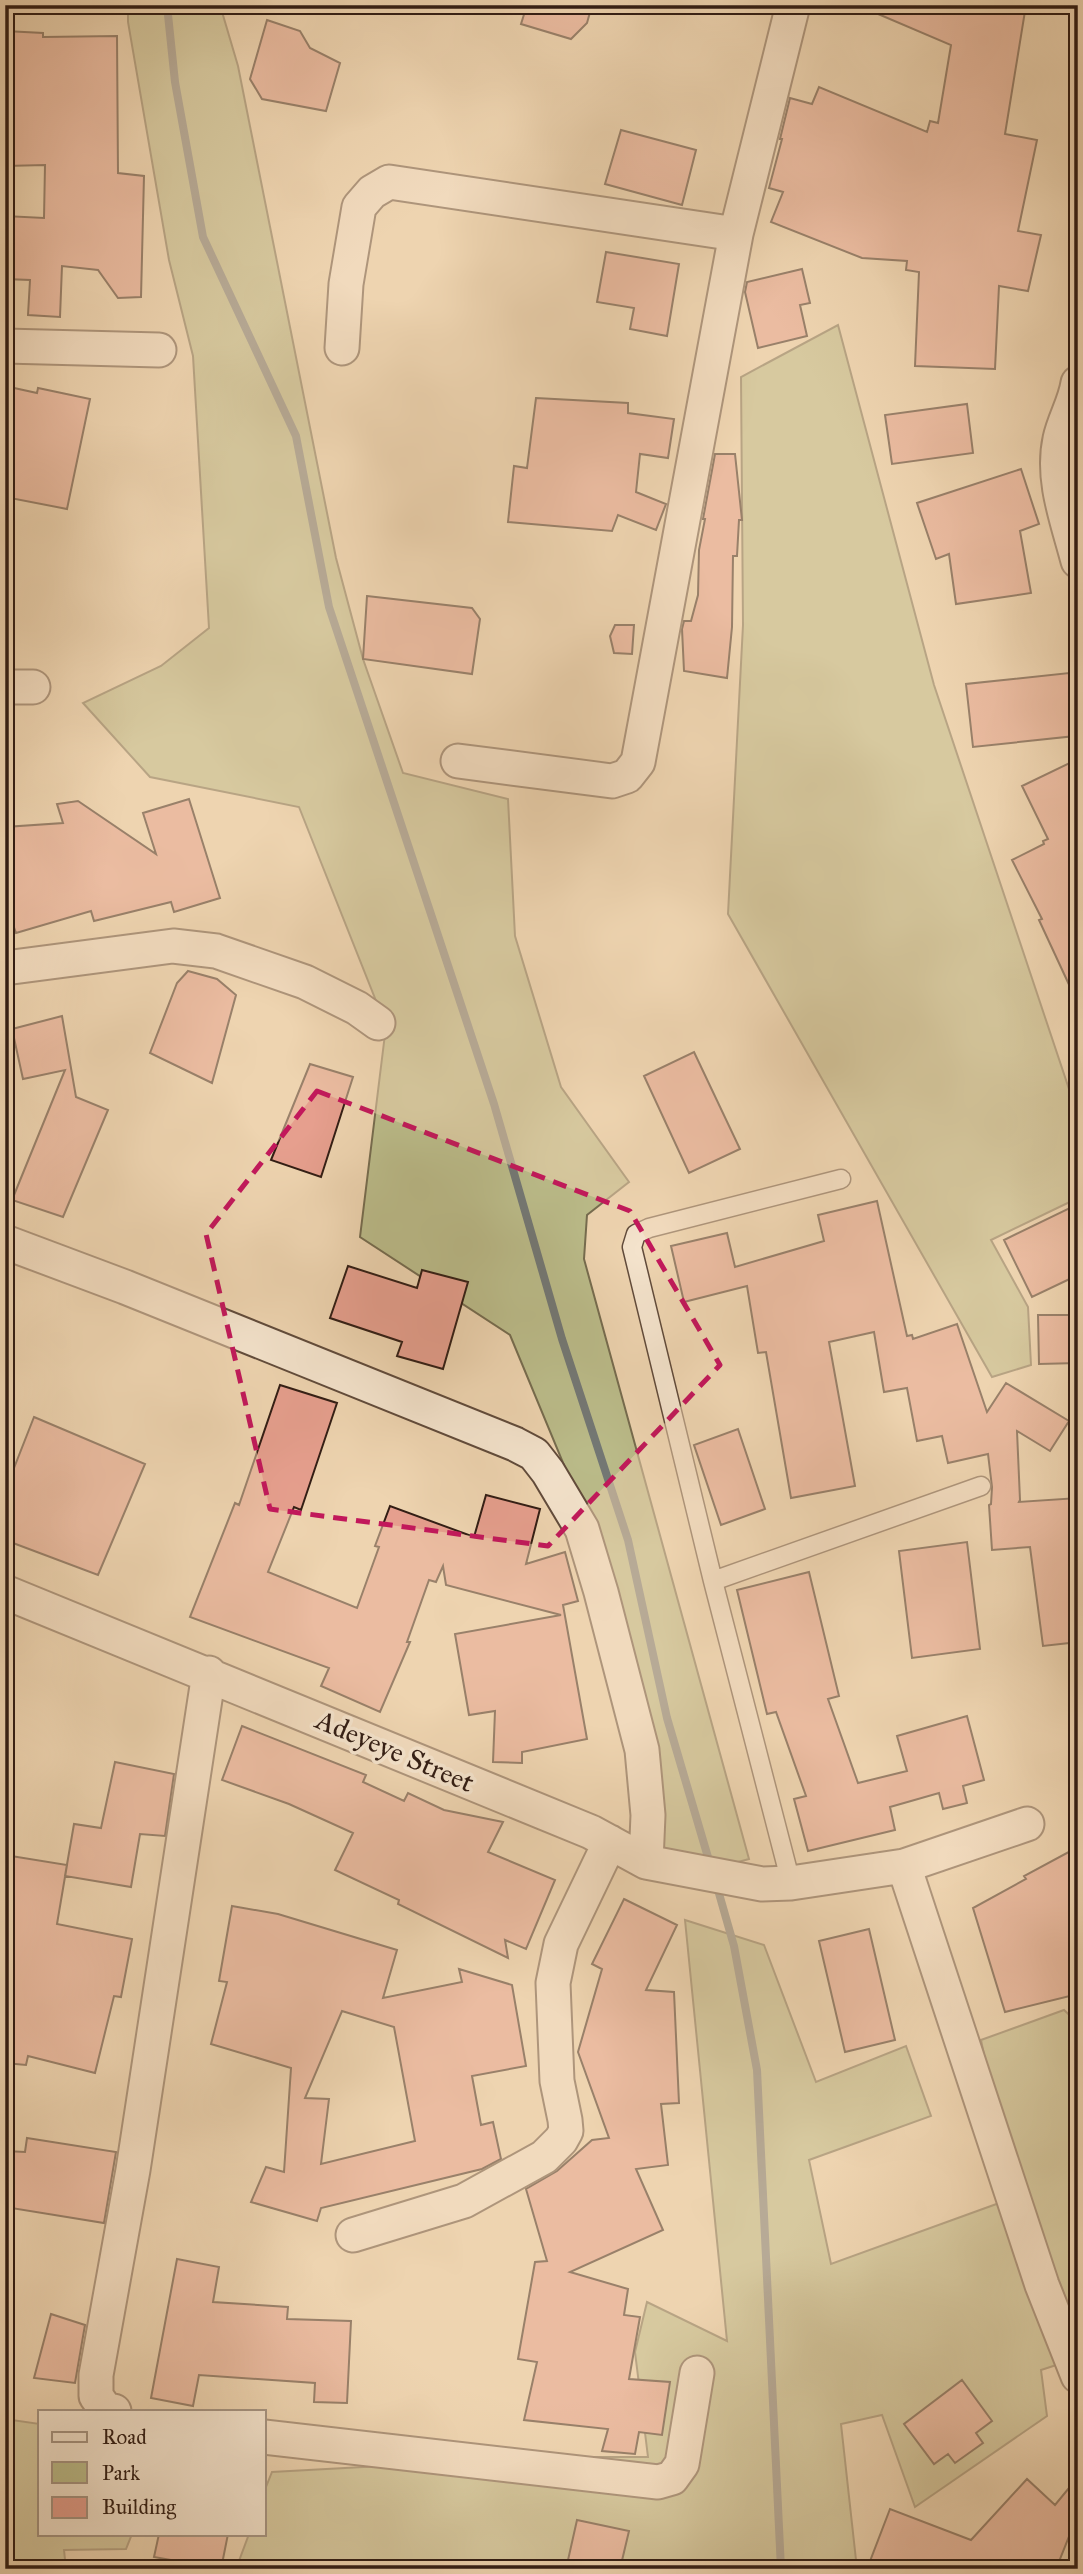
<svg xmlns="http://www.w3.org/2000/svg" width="1083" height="2574" viewBox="0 0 1083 2574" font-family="'IM FELL Great Primer',serif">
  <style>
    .green { fill: #bbbc8a; stroke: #766c4f; stroke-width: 2 }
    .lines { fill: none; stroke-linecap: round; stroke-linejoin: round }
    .stream { stroke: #737875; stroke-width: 8 }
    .building { fill: #e69f8e; stroke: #321d14; stroke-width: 2; fill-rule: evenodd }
    .service-casing { stroke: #614b3b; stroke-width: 21 }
    .minor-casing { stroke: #614b3b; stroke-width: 37 }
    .service { stroke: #f4e3cc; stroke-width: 18 }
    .minor { stroke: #f4e3cc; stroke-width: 33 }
    .marked { fill: none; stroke: #c2185b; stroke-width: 5; stroke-dasharray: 14 9; stroke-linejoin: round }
    .labels { text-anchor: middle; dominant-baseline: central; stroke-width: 7; stroke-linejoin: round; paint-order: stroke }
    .street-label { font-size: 28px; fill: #321d14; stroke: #f4e3cc }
  </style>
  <rect width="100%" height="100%" fill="#eed4b0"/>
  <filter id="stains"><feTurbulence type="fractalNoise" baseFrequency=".00286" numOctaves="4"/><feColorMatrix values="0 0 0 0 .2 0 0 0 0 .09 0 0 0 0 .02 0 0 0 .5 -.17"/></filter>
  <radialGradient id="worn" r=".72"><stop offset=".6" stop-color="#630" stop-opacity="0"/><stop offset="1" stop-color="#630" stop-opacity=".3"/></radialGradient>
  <!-- green -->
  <path class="green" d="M128,5H220L238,66L336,558L363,659L403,773L508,799L515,936L561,1087L629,1182L587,1215L584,1259L749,1859L720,1867L660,1847L593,1535L510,1335L360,1237L386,1026L299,807L150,777L83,703L161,666L209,628L193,356L169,260L128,22Z
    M838,325L934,685L1078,1116V1198L991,1240L1028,1307L1031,1365L992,1377L728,914L743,625L741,377Z
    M685,1920L764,1945L816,2082L906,2046L931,2116L809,2160L831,2264L1013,2198L981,2040L1064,2010L1078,2023V2358L1041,2370L1047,2416L915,2507L882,2415L841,2424L857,2569H236L249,2534H264V2492L272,2472L549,2457H648L635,2352L647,2302L727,2341Z
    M5,2419L40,2424V2534H132L126,2549L64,2550L66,2569H5Z"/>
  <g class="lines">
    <!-- stream -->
    <path class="stream" d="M167,5L175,82L203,237L296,436L329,607L494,1104L562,1339L628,1540L667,1718L710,1864
      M716,1883L734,1946L757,2070L781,2569"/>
  </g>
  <!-- building -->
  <path class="building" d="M527,5H592L587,23L571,39L521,24Z
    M857,5H1026L1005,134L1037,140L1018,231L1041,235L1028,291L999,286L995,369L915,366L919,272L906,270L907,261L862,258L771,222L783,192L769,188L782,139H780L790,98L812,104L819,87L927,132L930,121L938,123L951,45Z
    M267,20L300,31L310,48L340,63L326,111L262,99L250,79Z
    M5,31L43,33V37L117,36L118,173L144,176L141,297L118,298L98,270L62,266L60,317L28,315L30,280L5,279V216L44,218L45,165L5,166Z
    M621,130L696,150L682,205L605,184Z
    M606,252L679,264L667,336L630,329L634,308L597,302Z
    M802,269L810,303L800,305L807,336L758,348L745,292L747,282Z
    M5,386L37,393L38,388L90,399L67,509L5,497Z
    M536,398L628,403V413L674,419L668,458L640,454L636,492L666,504L656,530L618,515L612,531L508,522L514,466L527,468Z
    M967,404L973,453L892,464L885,415Z
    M715,454H735L742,520H739L737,556H733L732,627L727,678L684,671L682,629L684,621H691L698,595L699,550L705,519H703Z
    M1021,469L1039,524L1020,531L1031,593L956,604L949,554L936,559L917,503Z
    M367,596L472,608L480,619L472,674L363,659Z
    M615,625H634L632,654L614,653L610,636Z
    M1069,673L1075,736L973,747L966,684Z
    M1078,759V1004L1039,920L1042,919L1012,860L1044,844L1043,841L1048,839L1022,786Z
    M189,799L220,898L174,912L171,902L94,921L91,911L16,933L5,902V827L63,823L57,804L78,801L156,854L143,813Z
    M188,971L217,979L236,995L212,1083L150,1053L177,983Z
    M62,1016L76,1097L108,1110L63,1217L12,1200L65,1070L23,1079L12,1029Z
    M694,1052L740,1149L689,1173L644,1076Z
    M310,1064L353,1077L321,1177L271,1160Z
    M877,1201L907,1336L912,1335L913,1339L957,1324L987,1412L1006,1383L1069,1421L1050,1451L1017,1431L1020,1500L1019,1502L1078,1498V1642L1043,1646L1030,1547L992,1550L989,1505L991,1504L992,1487L988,1454L948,1463L942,1436L917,1441L907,1388L884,1392L874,1332L829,1342L855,1486L791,1498L766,1352L758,1353L747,1286L684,1302L671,1246L727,1233L735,1267L824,1241L818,1215Z
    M1078,1204V1275L1032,1297L1004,1240Z
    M348,1266L417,1288L422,1270L468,1282L443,1369L397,1356L402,1342L330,1318Z
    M1038,1315H1078V1363L1039,1364Z
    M280,1385L337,1403L301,1510L294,1507L268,1572L357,1608L379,1547L375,1546L390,1506L474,1537L486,1495L540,1509L526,1564L565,1552L578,1601L563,1605L587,1739L522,1752V1763L493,1762L495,1711L469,1715L455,1634L561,1615L446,1585L443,1566L436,1582L429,1580L407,1642H410L380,1712L321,1686L329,1668L190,1617L235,1503L239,1505Z
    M34,1417L145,1464L98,1575L5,1540V1491Z
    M738,1429L765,1509L721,1525L694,1445Z
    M967,1542L980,1649L912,1658L899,1551Z
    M809,1572L839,1696L828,1699L858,1783L907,1771L897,1736L967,1716L984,1780L963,1786L967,1803L943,1809L939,1793L890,1807L895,1830L808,1851L794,1799L806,1796L776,1712L767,1714L737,1590Z
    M242,1726L366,1775L363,1782L404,1801L408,1793L444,1810L503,1822L488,1852L555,1880L526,1949L505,1940L508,1958L398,1904L399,1900L335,1870L353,1833L289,1804L222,1780Z
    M115,1762L174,1774L165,1836L140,1834L131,1887L65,1876L74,1824L101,1828Z
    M1078,1847V1994L1005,2012L973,1908L1026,1879L1024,1876Z
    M5,1855L67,1865L57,1924L132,1939L121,1997L114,1996L95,2073L28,2056L26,2065L5,2063V1935L12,1900L5,1899Z
    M624,1899L677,1925L646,1990L674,1992L679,2103L661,2104L668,2165L636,2169L663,2230L570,2272L628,2289L624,2315L640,2317L629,2379L670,2382L662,2435L639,2432L635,2454L602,2451L608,2429L524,2420L537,2362L518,2359L535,2262L547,2261L526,2189L557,2171L592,2140L609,2138L578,2052L602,1969L592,1964Z
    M232,1906L278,1914L397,1950L383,1998L462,1982L459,1969L512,1985L526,2066L472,2076L481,2125L493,2122L501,2159L482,2169L321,2208L317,2221L251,2202L266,2167L284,2172L291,2068L211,2044L227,1982L219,1981ZM342,2011L394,2027L415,2141L321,2164L329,2099L305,2098Z
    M869,1929L895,2040L845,2052L819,1941Z
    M27,2138L116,2152L104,2223L5,2207V2151L25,2152Z
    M177,2259L219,2267L213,2302L288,2307L287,2319L351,2321L347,2403L314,2402L315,2383L199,2375L193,2406L151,2398Z
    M51,2314L85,2325L75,2383L34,2378Z
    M962,2380L992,2421L976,2433L983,2443L955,2463L948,2454L934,2464L904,2424Z
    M1078,2477V2514L1056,2569H867L890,2509L971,2540L1027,2479L1055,2505Z
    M577,2520L629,2531L620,2569H566Z
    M159,2534H228L221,2569L154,2557Z"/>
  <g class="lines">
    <!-- service casing -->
    <g class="service-casing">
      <path id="service" d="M713,1581L981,1486
        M791,1883L713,1581L632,1247L636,1234L649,1228L841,1179"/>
    </g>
    <!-- minor casing -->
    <g class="minor-casing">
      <path id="minor" d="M5,346L159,350
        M342,348L346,284L359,207L372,192L389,182L736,234
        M1078,383C1075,403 1064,420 1060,439C1051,480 1068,522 1078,561
        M5,687H33
        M458,761L612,781L627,776L638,762L736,234L793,5
        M5,968L173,946L216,951L305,982L357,1008L378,1023
        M5,1242L125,1287L515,1444L534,1454L548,1472L582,1529L601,1592L642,1750L648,1815L646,1862
        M5,1592L591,1832L646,1862L762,1884L791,1883L904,1866L1027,1824
        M904,1866L1042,2285L1078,2376
        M353,2235L464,2201L544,2157L561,2140L566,2131L565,2120L557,2081L553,1983L561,1944L610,1842
        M114,2411L106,2410L96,2396V2375L133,2170L209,1673
        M264,2437L658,2482L672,2478L682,2464L697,2373"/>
    </g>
    <!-- service -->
    <use href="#service" class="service"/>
    <!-- minor -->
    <use href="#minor" class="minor"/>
  </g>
  <!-- marked area -->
  <path d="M0 0H1083V2574H0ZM317,1091L630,1211L720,1365L548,1546L270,1509L206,1234Z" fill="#eed4b0" fill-opacity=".55" fill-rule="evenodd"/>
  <path class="marked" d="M317,1091L630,1211L720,1365L548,1546L270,1509L206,1234Z"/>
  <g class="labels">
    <!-- street labels -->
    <g class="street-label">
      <text transform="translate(395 1751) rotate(23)">Adeyeye Street</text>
    </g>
  </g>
  <!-- margin -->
  <rect width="1083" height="2574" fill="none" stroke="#eed4b0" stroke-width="28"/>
  <rect x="7" y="7" width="1069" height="2560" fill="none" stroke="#321d14" stroke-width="3.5"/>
  <rect x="14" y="14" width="1055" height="2546" fill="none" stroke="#321d14" stroke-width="2"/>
  <!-- legend -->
  <rect x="38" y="2410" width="228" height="126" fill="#f4e3cc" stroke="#a69482" stroke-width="2"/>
  <rect x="52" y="2432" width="35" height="10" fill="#f4e3cc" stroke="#a69482" stroke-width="2"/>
  <text x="102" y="2444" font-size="21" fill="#321d14">Road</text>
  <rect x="52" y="2462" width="35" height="21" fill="#bbbc8a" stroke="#a69482" stroke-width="2"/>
  <text x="102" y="2480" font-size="21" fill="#321d14">Park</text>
  <rect x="52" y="2497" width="35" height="21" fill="#e69f8e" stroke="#a69482" stroke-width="2"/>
  <text x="102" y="2514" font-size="21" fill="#321d14">Building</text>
  <rect width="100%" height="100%" filter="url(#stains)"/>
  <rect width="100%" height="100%" fill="url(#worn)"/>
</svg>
